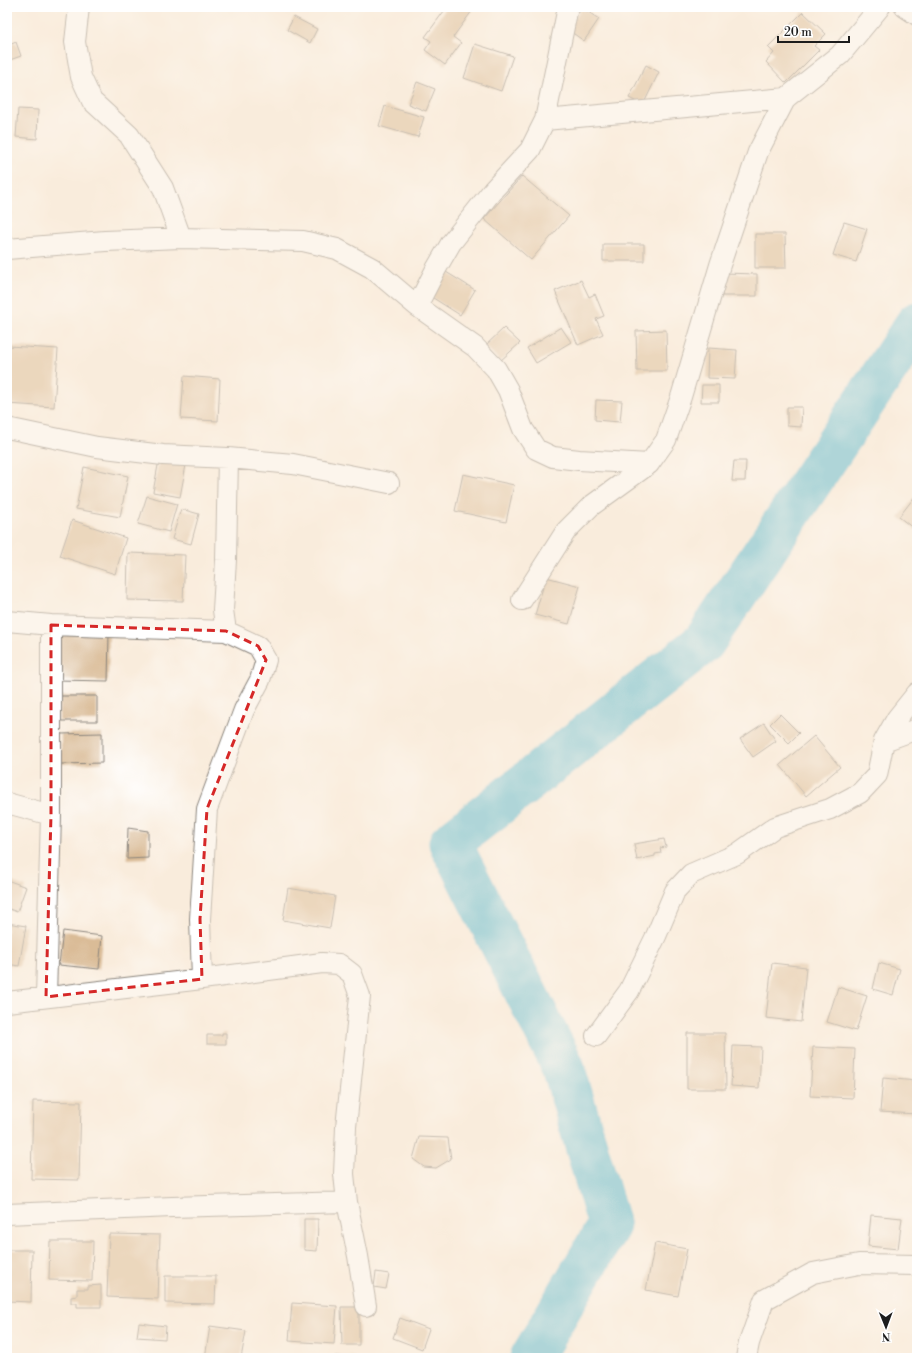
<svg xmlns="http://www.w3.org/2000/svg" width="924" height="1365" viewBox="0 0 924 1365" font-family="'Libre Bodoni',serif">
  <style>
    .lines { fill: none; stroke-linecap: round; stroke-linejoin: round }
    .river { stroke: #55b9d3; stroke-width: 43 }
    .building { fill: #dabc97 }
    .street-casing { stroke: #8a847c; stroke-width: 22 }
    .street { stroke: #fff; stroke-width: 20 }
    .marked { fill: none; stroke: #d62828; stroke-width: 3; stroke-dasharray: 8 5; stroke-linejoin: round }
  </style>
  <rect width="100%" height="100%" fill="#fff"/>
  <filter id="ink" filterUnits="userSpaceOnUse"><feTurbulence type="fractalNoise" baseFrequency=".025" numOctaves="2"/><feDisplacementMap in="SourceGraphic" scale="8" xChannelSelector="R" yChannelSelector="G"/><feConvolveMatrix kernelMatrix="1 2 1 2 8 2 1 2 1" color-interpolation-filters="sRGB"/></filter>
  <filter id="wash" filterUnits="userSpaceOnUse"><feTurbulence type="fractalNoise" baseFrequency=".012" numOctaves="4" result="noise"/><feDisplacementMap in="SourceGraphic" scale="16" xChannelSelector="R" yChannelSelector="G"/><feGaussianBlur stdDeviation="0.9" result="paint"/><feColorMatrix in="noise" values="0 0 0 0 0 0 0 0 0 0 0 0 0 0 0 0 0 1.4 0 .05"/><feComposite in="paint" operator="in"/></filter>
  <g filter="url(#wash)">
    <rect width="100%" height="100%" fill="#f9ecdc"/>
    <g class="lines">
      <!-- river -->
      <path class="river" d="M531,1358L609,1225L563,1066L450,843L704,642L917,323"/>
    </g>
    <g id="blocks">
      <!-- building -->
      <path class="building" d="M447,7H466L472,11L453,37L461,43L445,65L425,50L431,41L425,37Z
        M653,7H664L660,12Z
        M582,8L599,19L584,41L567,29Z
        M803,12L826,34L814,46L819,50L786,83L766,62L774,53L768,47Z
        M294,17L317,29L310,43L287,30Z
        M16,42L21,56L7,61V46Z
        M475,44L513,56L501,91L464,78Z
        M646,65L659,72L643,105L629,98Z
        M417,82L435,89L426,111L408,104Z
        M385,106L424,117L418,137L379,126Z
        M18,109L38,110L37,139L16,137Z
        M522,176L569,216L531,260L484,219Z
        M844,222L867,229L856,262L833,255Z
        M755,234H785L786,268H755Z
        M603,244H644V261H603Z
        M446,272L475,290L460,315L430,296Z
        M723,273L757,274V296H722Z
        M581,280L589,297L595,294L604,316L596,319L603,334L578,345L555,291Z
        M561,327L571,342L536,363L527,348Z
        M504,328L520,343L500,361L485,346Z
        M666,330L667,371H637L636,331Z
        M8,346L58,349L54,407L7,404Z
        M708,348L737,350L735,379L707,378Z
        M184,376L220,379L218,421L181,419Z
        M702,385H719V402H701Z
        M596,400L622,401L620,422L595,420Z
        M787,407H802L801,427L787,426Z
        M159,460L186,465L180,497L153,492Z
        M734,461H746L745,481H732Z
        M84,467L128,476L120,517L76,509Z
        M463,474L514,485L506,522L455,511Z
        M916,495L917,496V526L914,529L899,517Z
        M147,496L177,504L169,532L138,524Z
        M181,509L199,514L191,544L172,539Z
        M72,520L126,538L115,574L60,556Z
        M128,553L185,555L183,601L127,600Z
        M546,577L580,586L569,624L535,615Z
        M57,633L109,634L108,681L57,680Z
        M59,696H97V721H59Z
        M780,714L799,733L789,743L770,724Z
        M764,723L776,741L753,757L740,739Z
        M102,733V763L61,764V734Z
        M814,736L840,767L806,796L780,765Z
        M128,828L148,831V858L127,859Z
        M664,839L666,847L660,848L661,853L655,854V856L637,860L634,844Z
        M7,880L26,887L17,912L7,908Z
        M288,888L335,896L330,928L283,920Z
        M7,923L26,926L19,966L7,964Z
        M63,931L102,936L99,969L59,965Z
        M772,963L806,967L801,1022L766,1018Z
        M879,963L900,969L893,995L873,989Z
        M838,987L867,996L856,1031L827,1022Z
        M222,1033H226V1044H207V1035H222Z
        M687,1033H725L726,1089H687Z
        M733,1046L761,1047L759,1088L731,1086Z
        M813,1047L855,1049L853,1098L810,1096Z
        M883,1078L917,1081V1114L880,1112Z
        M33,1101L81,1102L79,1180L31,1179Z
        M419,1137L448,1138L451,1159L436,1168L424,1167L413,1159Z
        M871,1215L902,1218L898,1249L868,1246Z
        M304,1219H318L317,1251L304,1250Z
        M109,1234L160,1235L158,1299L107,1297Z
        M50,1241H93L92,1281L49,1280Z
        M655,1243L687,1249L678,1296L646,1290Z
        M7,1250H32L31,1302L7,1301Z
        M376,1272L389,1274L386,1289L374,1287Z
        M165,1276H216L215,1304L165,1303Z
        M101,1285V1307H77V1303H71V1297L77,1296V1289H88V1286Z
        M292,1303L337,1306L334,1344L289,1341Z
        M341,1307H359V1345H342Z
        M400,1318L429,1329L422,1349L393,1338Z
        M139,1323L166,1326L165,1339L137,1337Z
        M210,1326L246,1331L241,1358H205Z
        M335,1356L354,1357V1358H335Z"/>
    </g>
  </g>
  <g filter="url(#ink)">
    <use href="#blocks" fill-opacity="0" stroke="#8a847c" stroke-width="1"/>
    <g class="lines">
      <!-- street casing -->
      <g class="street-casing">
        <path id="street" d="M79,7L75,42L81,77L92,101L129,135L163,188L181,238
          M905,7L917,15
          M545,120L786,98
          M7,249L105,241L181,238L303,241L337,249L372,268L417,306L475,347L496,369L508,390L523,429L536,449L553,457L579,460L649,464
          M417,306L436,269L451,243L493,190L530,150L545,120L568,7
          M7,428L97,447L163,455L228,458L293,464L389,483
          M522,600L566,531L591,506L649,464L666,440L681,397L720,265L758,152L786,98L840,55L880,7
          M7,621L51,625L226,631
          M884,741L917,729
          M7,803L51,815
          M202,979L200,919L207,809L244,710L260,680L266,660L258,646L226,631L223,610L226,560L228,458
          M46,997L51,815V625
          M7,1002L202,979L322,963L339,964L352,974L360,996L346,1127L344,1174L347,1202L358,1256L366,1306
          M596,1036L629,991L656,936L675,891L691,874L737,854L775,827L830,809L860,793L877,775L884,741L897,718L917,693
          M7,1214L172,1207L347,1202
          M746,1358L749,1343L764,1300L813,1273L859,1264L917,1265"/>
      </g>
      <!-- street -->
      <use href="#street" class="street"/>
    </g>
  </g>
  <!-- marked area -->
  <path d="M0 0H924V1365H0ZM51,625L226,631L258,646L266,660L207,809L200,919L202,979L46,997L51,815Z" fill="#f9ecdc" fill-opacity=".55" fill-rule="evenodd"/>
  <path class="marked" d="M51,625L226,631L258,646L266,660L207,809L200,919L202,979L46,997L51,815Z"/>
  <!-- margin -->
  <rect width="924" height="1365" fill="none" stroke="#fff" stroke-width="24"/>
  <!-- north arrow -->
  <g transform="translate(886 1327) rotate(179)" stroke="#ffffff" stroke-width="3" paint-order="stroke">
  <path d="M0-3L7 15L0 10L-7 15Z" fill="#1c1c1c"/>
  <text y="-6" font-size="11" font-weight="bold" text-anchor="middle" fill="#1c1c1c">N</text>
  </g>
  <!-- scale -->
  <path d="M778 36v6h71v-6" fill="none" stroke="#1c1c1c" stroke-width="2"/>
  <text x="784" y="36" font-size="12" fill="#1c1c1c" stroke="#ffffff" stroke-width="3" paint-order="stroke">20 m</text>
</svg>
